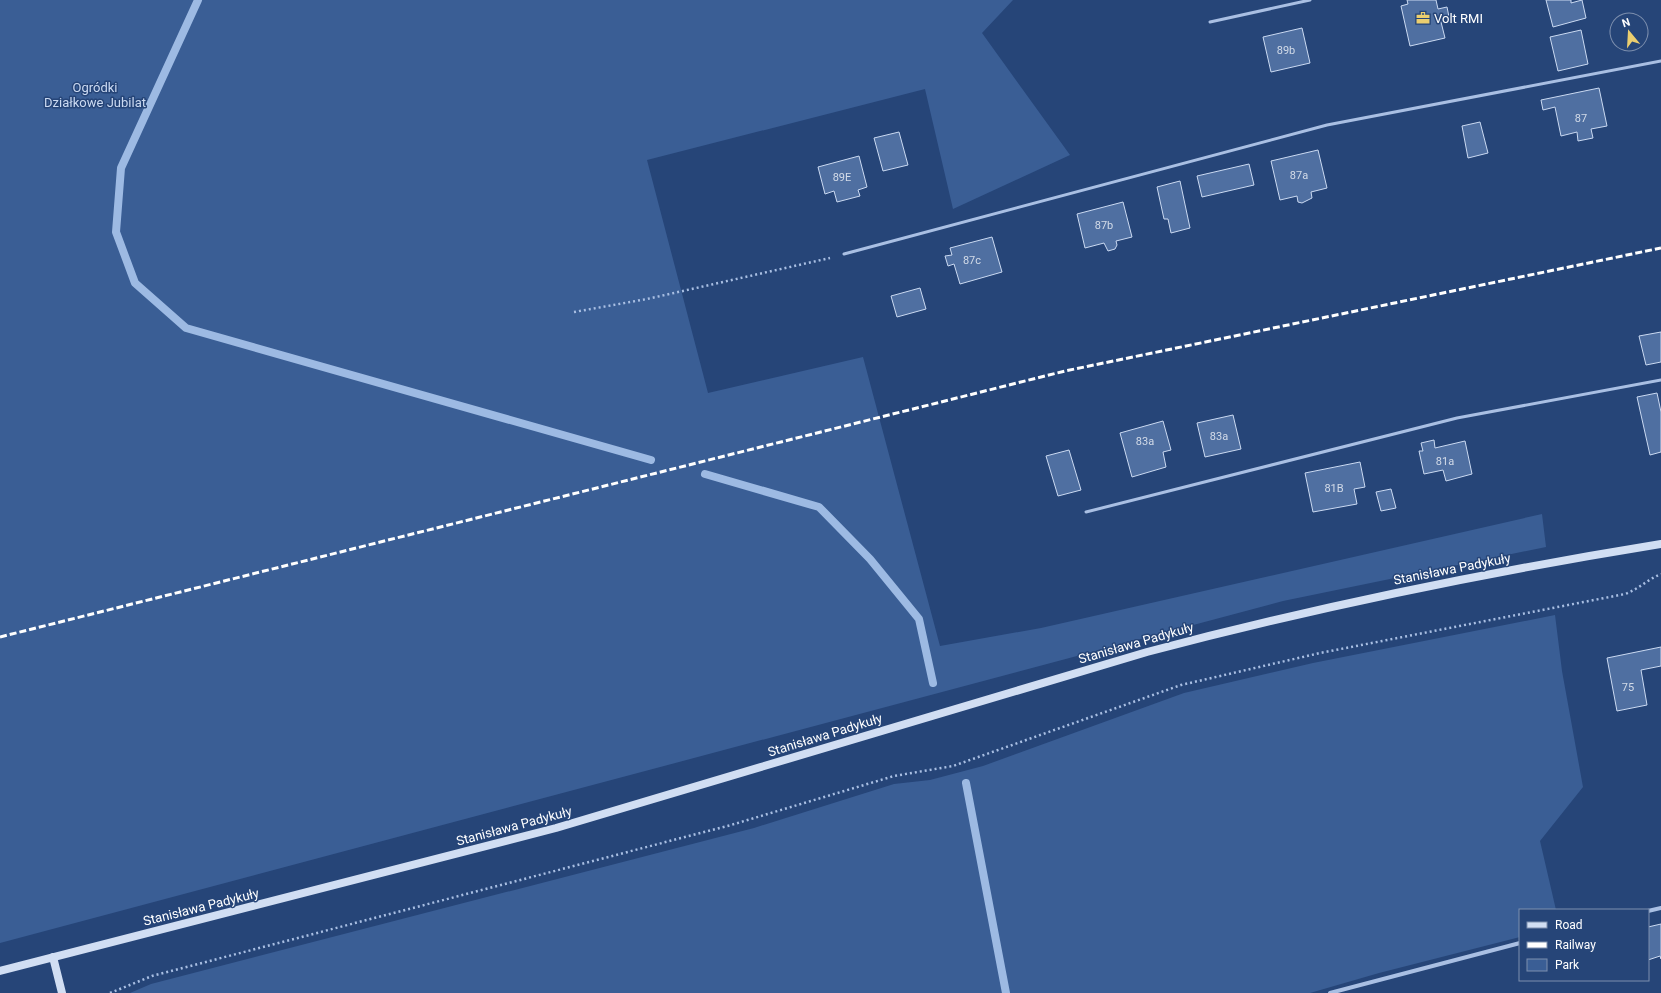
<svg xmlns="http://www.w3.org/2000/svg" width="1661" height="993" viewBox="0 0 1661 993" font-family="Roboto,sans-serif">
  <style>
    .green { fill: #3a5e95 }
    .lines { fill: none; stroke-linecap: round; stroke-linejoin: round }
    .stream { stroke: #9dbae3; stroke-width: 8 }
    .building { fill: #4f6fa1; stroke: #cbdaf2 }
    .path { stroke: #a9bfe3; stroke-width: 2.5; stroke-dasharray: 2 3; stroke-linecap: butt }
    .lane { stroke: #a9bfe3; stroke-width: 3 }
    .street { stroke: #a9bfe3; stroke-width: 4 }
    .secondary { stroke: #d1def3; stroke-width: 8 }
    .rail { stroke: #fff; stroke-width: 3; stroke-dasharray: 7 3; stroke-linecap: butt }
    .labels { text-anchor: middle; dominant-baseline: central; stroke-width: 3; stroke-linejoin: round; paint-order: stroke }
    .number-label { font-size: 11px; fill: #d3dbe8 }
    .poi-label { font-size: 13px; fill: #fff; stroke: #264578; text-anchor: start }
    .park-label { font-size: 13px; fill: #cbdaf2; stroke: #264578 }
    .street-label { font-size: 13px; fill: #fff; stroke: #264578 }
  </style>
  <rect width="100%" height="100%" fill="#264578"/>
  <!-- green -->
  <path class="green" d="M0,0H1013L982,33L1070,155L953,209L925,89L647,160L708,393L863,357L940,646L1041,628L1542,514L1546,547L1283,601L0,943Z
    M1555,615L1562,671L1583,787L1540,841L1556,910H1520V937L1379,973L1310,993H130L151,984L754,828L894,784L930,780L983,766L1184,693L1313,663Z"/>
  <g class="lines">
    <!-- stream -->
    <path class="stream" d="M198,0L121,168L116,232L135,283L186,328L651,460
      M705,474L819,507L870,559L919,619L933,683
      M966,783L1006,993"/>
  </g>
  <!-- building -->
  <path class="building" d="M1407,0H1436L1438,9L1447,7L1449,17L1440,18L1445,38L1410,46L1401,6L1408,4Z
    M1546,0H1571V3L1582,0L1586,18L1553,27Z
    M1302,28L1310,63L1271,72L1263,37Z
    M1581,30L1588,64L1558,71L1550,37Z
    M1599,88L1607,126L1591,129L1593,138L1578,141L1577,132L1561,136L1555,107L1543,110L1541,100Z
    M1480,122L1488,153L1468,158L1462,126Z
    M899,132L908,165L883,171L874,138Z
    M1318,150L1327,188L1311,192L1312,198L1302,203L1298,202L1297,196L1280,200L1271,161Z
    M859,156L867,187L858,190L860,196L837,202L834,191L825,194L818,167Z
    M1249,164L1254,185L1202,197L1197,176Z
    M1180,181L1190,228L1171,233L1168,219H1164L1157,187Z
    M1123,202L1132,237L1116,241L1117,245L1115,249L1108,251L1104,243L1085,248L1077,214Z
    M992,237L1002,272L960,284L954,264L948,266L945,256L952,255L950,248Z
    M920,288L926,309L897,317L891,296Z
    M1661,332V362L1646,365L1639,336Z
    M1657,393L1661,412V452L1650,455L1637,397Z
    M1233,415L1241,449L1205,457L1197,423Z
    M1163,421L1171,450L1163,452L1166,467L1132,477L1120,433Z
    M1434,440L1435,448L1465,441L1472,474L1446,481L1443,470L1424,474L1419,451H1423L1421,443Z
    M1069,450L1081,490L1058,496L1046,456Z
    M1360,462L1365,487L1354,489L1357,504L1313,512L1305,473Z
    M1391,489L1396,508L1381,511L1376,492Z
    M1661,647V666L1641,670L1647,705L1617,711L1607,658Z
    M1661,924V959L1660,956L1648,960V927Z"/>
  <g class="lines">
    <!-- path -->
    <path class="path" d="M574,312L647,299L830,258
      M110,993L152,976L731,825L894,776L953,766L1181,685L1320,653L1625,594C1639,589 1648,579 1661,574"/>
    <!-- lane -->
    <path class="lane" d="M1210,22L1310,0
      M844,254L1327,125L1661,61
      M1086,512L1457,418L1661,380"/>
    <!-- street -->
    <path class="street" d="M1648,911L1661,908
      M1330,993L1520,943"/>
    <!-- secondary -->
    <path class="secondary" d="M53,957L62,993
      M0,971L556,828L1147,652C1317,607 1488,572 1661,544"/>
    <!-- rail -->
    <path class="rail" d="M0,637L1065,371L1661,248"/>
  </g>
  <!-- icons -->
  <defs>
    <g id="office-bare" transform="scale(1.08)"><path d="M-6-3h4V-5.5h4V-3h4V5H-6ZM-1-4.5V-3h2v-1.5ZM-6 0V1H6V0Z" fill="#ebce6f" stroke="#264578" stroke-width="2.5" paint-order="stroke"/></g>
  </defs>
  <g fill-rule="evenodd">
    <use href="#office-bare" x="1423" y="18"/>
  </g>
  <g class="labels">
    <!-- number labels -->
    <g class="number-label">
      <text x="1286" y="50">89b</text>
      <text x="1581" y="118">87</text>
      <text x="1299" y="175">87a</text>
      <text x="842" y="177">89E</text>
      <text x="1104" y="225">87b</text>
      <text x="972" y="260">87c</text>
      <text x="1219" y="436">83a</text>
      <text x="1145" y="441">83a</text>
      <text x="1445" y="461">81a</text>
      <text x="1334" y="488">81B</text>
      <text x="1628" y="687">75</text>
    </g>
    <!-- poi labels -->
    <g class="poi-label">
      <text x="1434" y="18">Volt RMI</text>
    </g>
    <!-- park labels -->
    <g class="park-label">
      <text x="95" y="87">Ogródki<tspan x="95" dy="15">Działkowe Jubilat</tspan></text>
    </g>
    <!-- street labels -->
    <g class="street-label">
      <text transform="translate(1452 569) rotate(-11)">Stanisława Padykuły</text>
      <text transform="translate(1136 643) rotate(-16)">Stanisława Padykuły</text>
      <text transform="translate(825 735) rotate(-17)">Stanisława Padykuły</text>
      <text transform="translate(514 826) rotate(-15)">Stanisława Padykuły</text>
      <text transform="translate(201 907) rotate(-14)">Stanisława Padykuły</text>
    </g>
  </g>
  <!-- legend -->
  <rect x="1519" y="909" width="130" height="72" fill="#264578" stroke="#7d8fae"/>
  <rect x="1527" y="922" width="20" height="6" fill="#d1def3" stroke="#7d8fae"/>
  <text x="1555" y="929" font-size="12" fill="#ffffff">Road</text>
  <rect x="1527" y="942" width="20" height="6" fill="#ffffff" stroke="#7d8fae"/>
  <text x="1555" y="949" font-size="12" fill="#ffffff">Railway</text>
  <rect x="1527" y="959" width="20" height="12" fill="#3a5e95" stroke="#7d8fae"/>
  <text x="1555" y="969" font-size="12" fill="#ffffff">Park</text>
  <!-- north arrow -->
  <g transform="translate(1629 32) rotate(342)"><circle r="19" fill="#264578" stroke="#7d8fae"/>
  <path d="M0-3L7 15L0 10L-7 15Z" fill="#ebce6f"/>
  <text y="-6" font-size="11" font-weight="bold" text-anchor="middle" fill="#ffffff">N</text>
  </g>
</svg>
